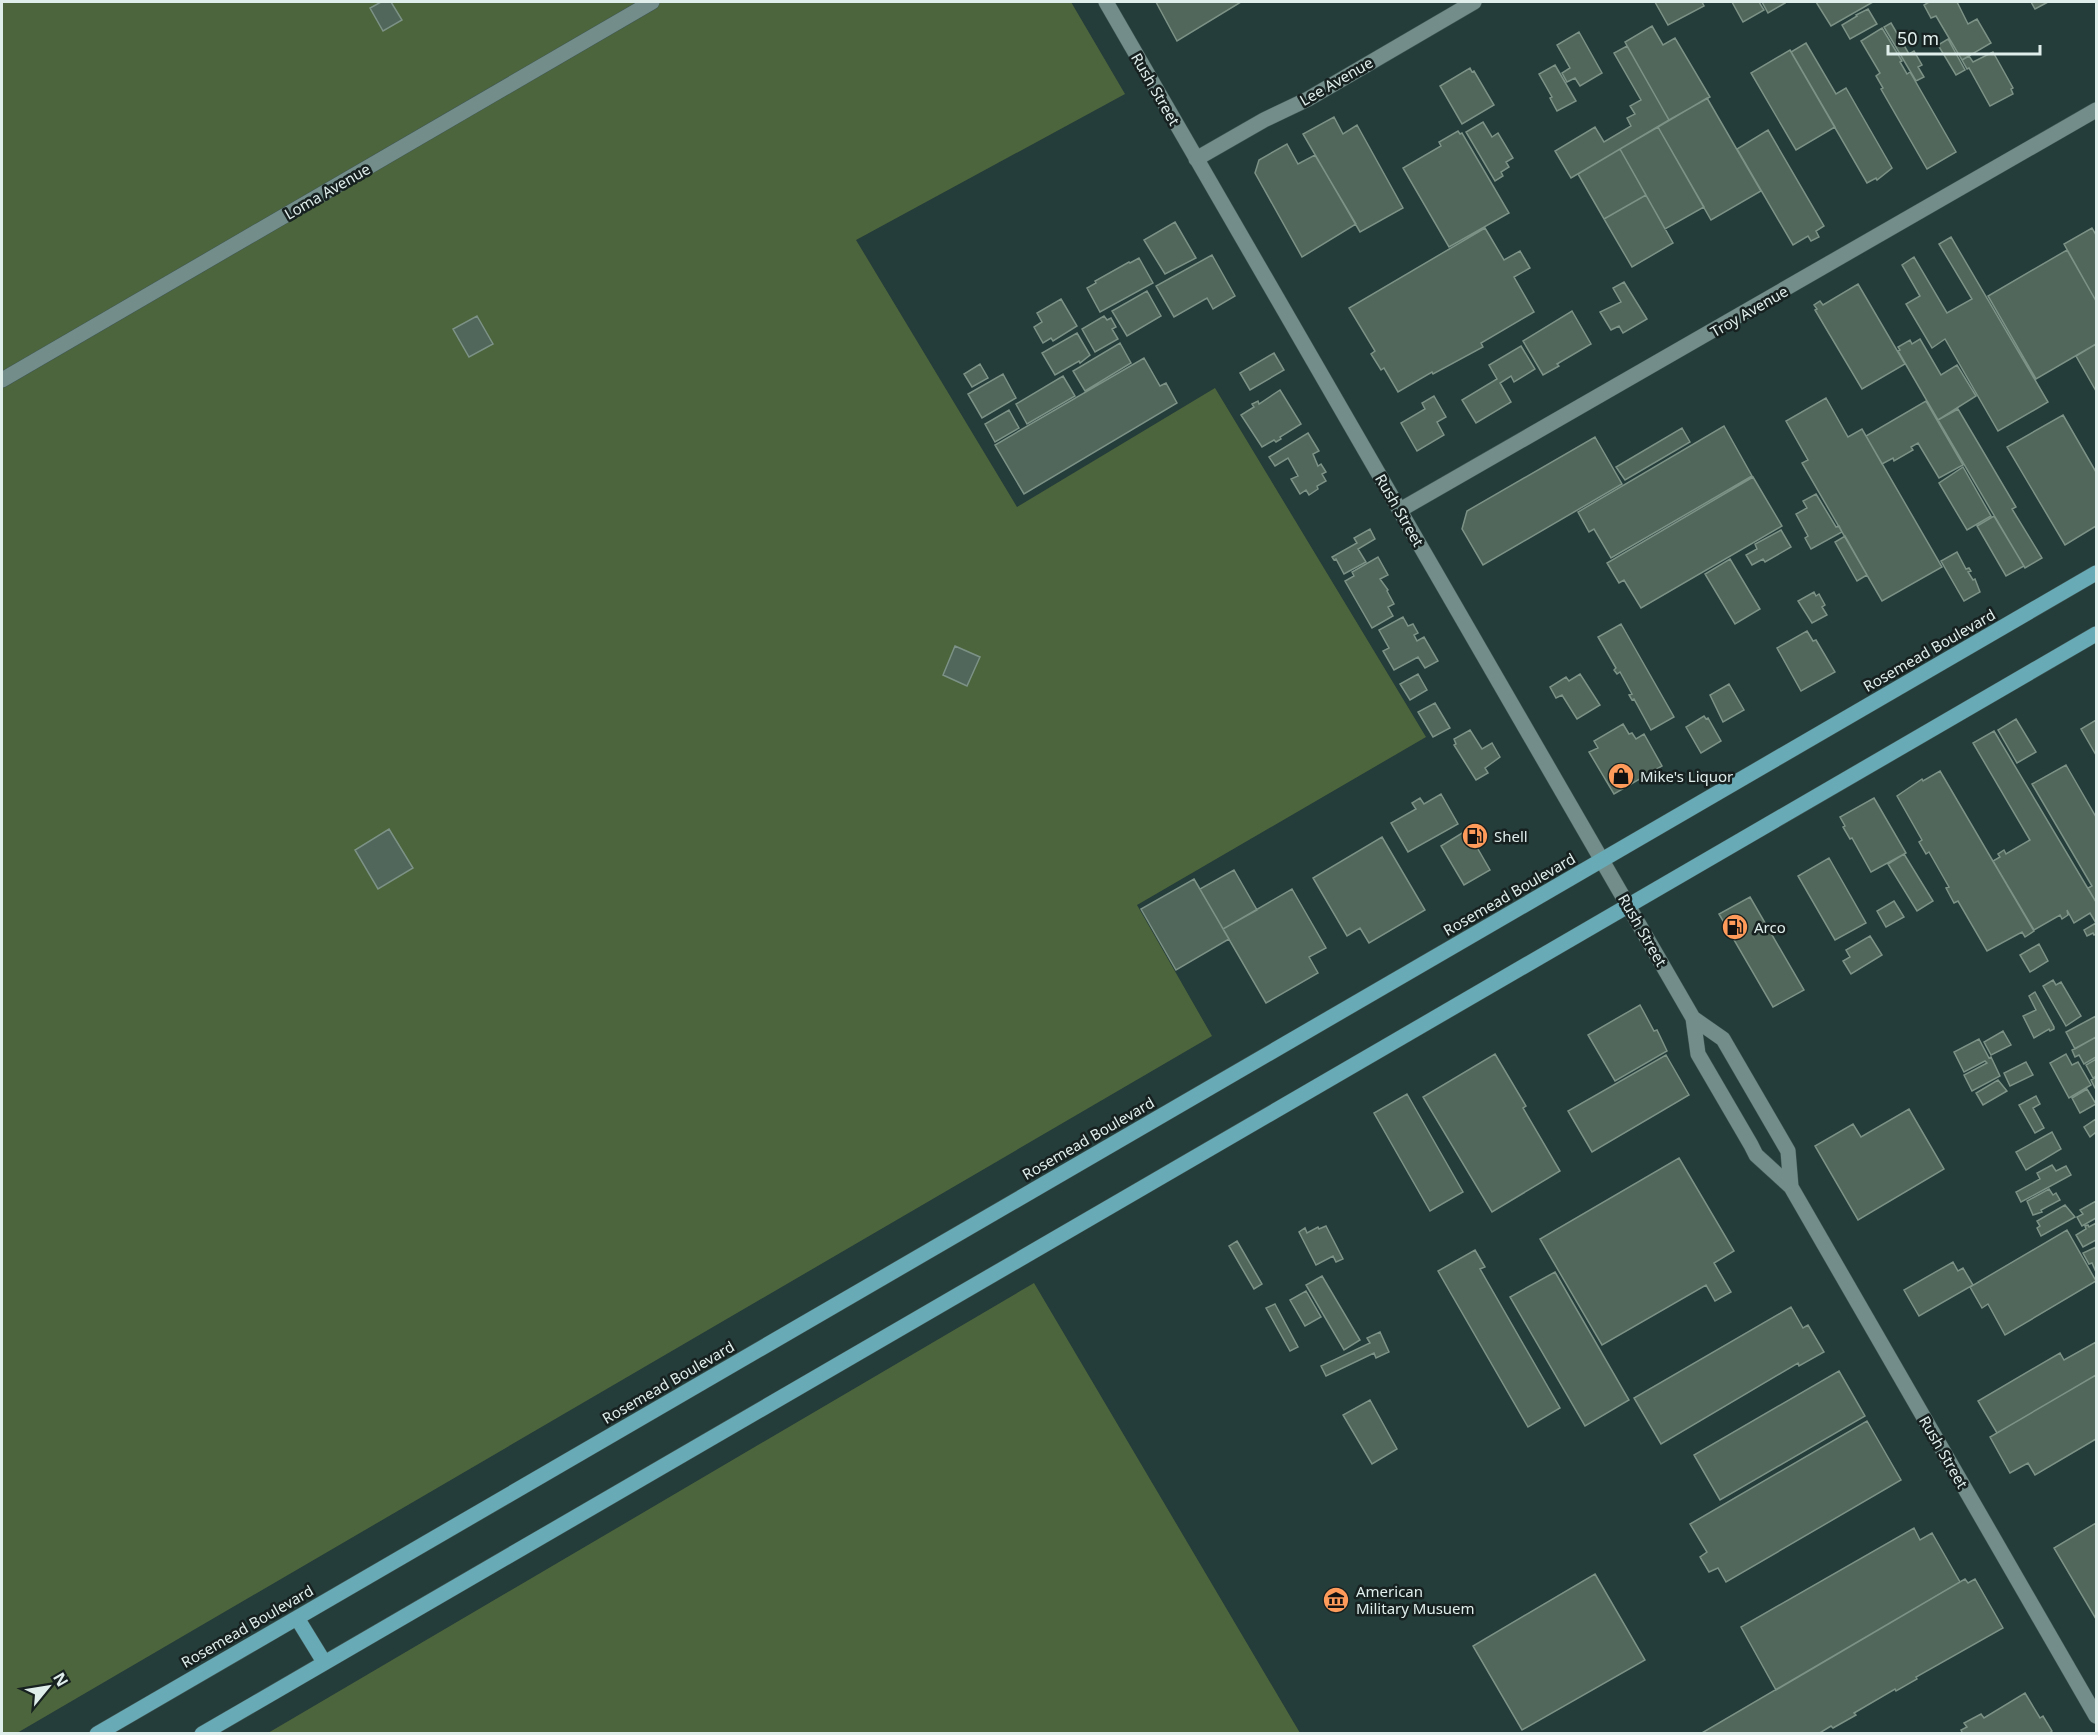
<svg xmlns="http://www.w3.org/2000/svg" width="2098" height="1735" viewBox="0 0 2098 1735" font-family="'Noto Sans',sans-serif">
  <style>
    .green { fill: #4d653c }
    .building { fill: #52675b; stroke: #7c9286; stroke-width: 1.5 }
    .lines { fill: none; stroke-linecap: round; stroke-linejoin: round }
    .minor-casing { stroke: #415856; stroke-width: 16 }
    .major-casing { stroke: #415856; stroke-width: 16 }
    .minor { stroke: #738e8a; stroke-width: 15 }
    .major { stroke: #68abb6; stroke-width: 15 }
    .labels { text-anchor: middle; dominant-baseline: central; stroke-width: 5; stroke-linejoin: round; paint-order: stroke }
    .street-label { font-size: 15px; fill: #dfedeb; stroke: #162120 }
    .poi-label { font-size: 15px; fill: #dfedeb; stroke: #162120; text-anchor: start }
  </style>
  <rect width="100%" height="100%" fill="#243c3a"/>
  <!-- green -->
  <path class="green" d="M2,2H1071L1125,94L856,240L1017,507L1215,388L1426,737L1137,905L1212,1036L17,1733L2,1734Z
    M1034,1283L1300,1733H268Z"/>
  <!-- building -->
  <path class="building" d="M381,2H391L402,20L383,31L370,8Z
    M1156,2H1241L1177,41Z
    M1655,2H1702L1704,6L1668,25Z
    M1732,2H1759L1764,10L1743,22Z
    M1762,2H1784L1785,3L1768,13Z
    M1816,2H1873L1831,26Z
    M1929,2H1957L1968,24L1977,19L1991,43L1962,60L1936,16L1931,18L1924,5Z
    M2031,2H2048L2035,9Z
    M1868,9L1877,24L1850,39L1842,25L1857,16L1856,15Z
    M1891,23L1909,54L1914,51L1922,65L1918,67L1924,77L1916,81L1884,27Z
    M1652,26L1663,45L1675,38L1710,97L1669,120L1625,42Z
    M1882,28L1902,61L1900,62L1907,74L1910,72L1956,152L1927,169L1881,89L1883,88L1876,76L1880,73L1861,41Z
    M1579,32L1602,73L1580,86L1575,78L1567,82L1562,73L1570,68L1557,45Z
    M1948,39L1965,70L1956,75L1938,45Z
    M1806,43L1836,94L1846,88L1892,168L1877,180L1876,178L1867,183L1791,52Z
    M1627,46L1669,120L1571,178L1555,151L1595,127L1604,142L1631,126L1627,118L1635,114L1630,106L1641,100L1614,53Z
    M1790,50L1835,127L1796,150L1751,73Z
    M1993,52L2013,88L2011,89L2013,94L1990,106L1969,68L1967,69L1962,60L1969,56L1973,62Z
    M1555,65L1576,101L1557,111L1550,98L1552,97L1539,74Z
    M1470,68L1472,72L1474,71L1494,105L1462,124L1440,86Z
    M1707,98L1761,191L1711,220L1658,127Z
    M1334,117L1343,134L1357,125L1403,208L1360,232L1303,134Z
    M1483,122L1492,137L1498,133L1513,158L1506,162L1509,167L1501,172L1503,176L1495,181L1466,132Z
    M1658,127L1704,207L1665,229L1620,149Z
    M1768,130L1824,226L1816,231L1819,237L1811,241L1808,236L1793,245L1737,149Z
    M1458,131L1460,134L1462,133L1509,213L1449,247L1403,168L1441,146L1439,142Z
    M1287,144L1298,164L1315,155L1356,224L1302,257L1255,173L1259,160Z
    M1620,149L1646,195L1604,219L1578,174Z
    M1646,195L1673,243L1632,267L1604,219Z
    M1175,222L1196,258L1165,274L1144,240Z
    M1485,228L1504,260L1520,251L1530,268L1514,277L1534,312L1481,343L1483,347L1433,374L1432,372L1398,392L1384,368L1381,370L1371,354L1375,351L1349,308Z
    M2092,228L2096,235V301L2064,244Z
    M1951,237L2048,402L1998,431L1945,339L1932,348L1906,304L1920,296L1902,265L1914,257L1947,313L1972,299L1939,244Z
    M2067,250L2096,301V344L2036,379L1988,296Z
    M1212,255L1235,296L1213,309L1207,298L1174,317L1156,286Z
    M1139,258L1153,283L1100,312L1087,288L1096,283L1095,281L1129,262L1130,263Z
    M1624,282L1647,319L1623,333L1619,326L1611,330L1600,312L1621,302L1613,288Z
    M1858,284L1905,364L1862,389L1815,310L1817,309L1814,305L1820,301L1823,305Z
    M1147,291L1161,316L1127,336L1112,311Z
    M1061,299L1077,326L1053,341L1051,338L1043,343L1034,327L1042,322L1037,313Z
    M1572,311L1591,344L1557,364L1559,366L1543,375L1523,341Z
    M477,316L493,344L469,357L453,329Z
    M1104,316L1107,320L1111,318L1116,327L1112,329L1118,339L1095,352L1082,329Z
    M1077,333L1090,355L1080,363L1079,361L1055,375L1042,353Z
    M1920,339L1941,375L1957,365L1976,396L1938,420L1898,351L1900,350L1898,347L1910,340L1912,344Z
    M1120,343L1131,363L1085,391L1073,371Z
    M2096,344V391L2076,356Z
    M1521,346L1535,369L1514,382L1511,376L1500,383L1511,402L1476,423L1462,400L1497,379L1489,365Z
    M1274,353L1284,370L1250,390L1240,373Z
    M1144,358L1160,386L1166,383L1177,403L1024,494L995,445Z
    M980,364L988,378L972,387L964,374Z
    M1003,374L1016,398L982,418L968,394Z
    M1063,376L1075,396L1027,424L1016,404Z
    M1280,390L1301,424L1280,437L1281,439L1276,442L1274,440L1262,447L1241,415L1254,407L1252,404L1258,401L1259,404Z
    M1434,396L1446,417L1437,422L1444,435L1417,451L1401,423L1425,409L1422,403Z
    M1826,398L1848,437L1862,429L1942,567L1882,601L1802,463L1808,460L1786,421Z
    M1926,401L1963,465L1939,478L1918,443L1911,447L1913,450L1894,461L1893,458L1882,464L1866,436Z
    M1958,409L2016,507L2012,509L2042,558L2025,568L1938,420Z
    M1009,410L1019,428L995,442L985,424Z
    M2063,415L2096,472V526L2065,545L2007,447Z
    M1724,426L1752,476L1611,558L1594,529L1589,532L1578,512Z
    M1682,428L1690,442L1625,480L1616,467Z
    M1308,433L1319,451L1313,454L1318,466L1321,464L1326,472L1322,474L1326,481L1317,486L1318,489L1309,495L1306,490L1300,494L1291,479L1298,476L1288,458L1275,466L1269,457Z
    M1595,437L1622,484L1483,565L1462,529L1467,511Z
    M1963,467L1991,516L1967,530L1939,483Z
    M1753,477L1782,526L1641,608L1624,580L1619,583L1607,563Z
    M1816,494L1836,527L1839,526L1842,532L1811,549L1805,538L1808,536L1796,514L1807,508L1803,501Z
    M1994,516L2024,566L2006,576L1977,526Z
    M1370,529L1375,539L1358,549L1366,562L1344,574L1336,559L1334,560L1332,557L1357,543L1354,538Z
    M1781,530L1791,547L1765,562L1763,559L1752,565L1746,555L1757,549L1755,544Z
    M1845,536L1867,575L1857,581L1835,542Z
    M1957,552L1966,569L1969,568L1971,571L1968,572L1973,580L1975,579L1980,592L1964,601L1941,561Z
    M1378,557L1388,575L1380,579L1388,590L1387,591L1394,604L1388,607L1393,616L1372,628L1345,581L1354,576L1352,572Z
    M1730,559L1760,609L1735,624L1705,574Z
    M1814,592L1816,596L1819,594L1825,605L1822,607L1827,615L1812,623L1798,601Z
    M1403,617L1408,626L1413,624L1418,633L1414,635L1417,641L1424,637L1438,661L1425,668L1418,657L1394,670L1383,651L1389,648L1379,630Z
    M1621,624L1674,717L1651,730L1634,699L1632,700L1629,695L1632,694L1620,672L1617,674L1614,670L1616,668L1598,637Z
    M1807,631L1813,641L1816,640L1835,672L1801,691L1777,648Z
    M955,646L980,657L967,686L943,675Z
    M1418,674L1427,690L1410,700L1400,684Z
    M1580,674L1600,705L1577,719L1562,695L1556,698L1550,687L1566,677L1569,681Z
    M1729,684L1744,710L1723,722L1710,695Z
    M1435,703L1450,728L1433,737L1418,712Z
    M1704,716L1706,719L1708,718L1721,741L1701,753L1686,727Z
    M2016,719L2036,752L2017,763L1998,730Z
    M2096,720V755L2081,729Z
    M1623,724L1629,734L1632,733L1636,739L1644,734L1662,766L1614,794L1589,752L1598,748L1594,741Z
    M1470,730L1482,749L1492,743L1500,757L1485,768L1488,773L1476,780L1454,745L1456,744L1454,739Z
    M1994,731L2096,902V934L2094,935L2093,933L2087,936L2084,930L2096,923L2090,913L2074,923L2067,910L2068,915L2062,919L2060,915L2034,930L1993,861L2000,857L1998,854L2004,850L2006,854L2030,840L1973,743Z
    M2066,765L2096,817V902L2088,888L2092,886L2032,784Z
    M1940,771L2034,931L2025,937L2022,932L1987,951L1958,901L1954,903L1946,888L1949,887L1929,852L1926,854L1919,842L1922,840L1897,796L1922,779L1923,781Z
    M1441,794L1458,824L1408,852L1391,823L1416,809L1412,803L1420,798L1424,804Z
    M1874,798L1906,853L1871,872L1852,838L1850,839L1843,827L1845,826L1840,817Z
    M389,829L413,868L378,889L355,850Z
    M1467,830L1490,870L1464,885L1441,846Z
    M1382,837L1425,910L1369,943L1360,928L1347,936L1313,878Z
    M1904,854L1933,901L1917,911L1888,864Z
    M1829,858L1866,923L1835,940L1798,876Z
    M1234,870L1257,910L1223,929L1200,889Z
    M1194,879L1229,939L1176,970L1141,909Z
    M1292,889L1326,948L1309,957L1318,973L1266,1003L1223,929Z
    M1750,897L1804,990L1773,1007L1719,914Z
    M1894,901L1904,917L1886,927L1877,911Z
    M1870,936L1882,955L1851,974L1843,961L1850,957L1846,950Z
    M2039,944L2048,961L2030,972L2020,955Z
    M2053,980L2056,985L2061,982L2081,1016L2066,1026L2043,986Z
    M2035,992L2054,1027V1029L2050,1031L2049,1029L2034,1038L2023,1016L2036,1010L2029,996Z
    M1640,1005L1654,1031L1657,1030L1667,1051L1615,1081L1588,1035Z
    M2096,1016V1037L2075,1049L2066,1032Z
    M2003,1031L2011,1045L1991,1055L1984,1042Z
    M2096,1037V1057L2084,1064L2079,1055L2075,1057L2072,1050Z
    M1979,1039L1989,1058L1991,1057L2000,1076L1972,1091L1964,1075L1987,1063L1985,1061L1964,1072L1954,1052Z
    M1495,1054L1526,1106L1523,1108L1560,1171L1492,1212L1423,1097Z
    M2066,1054L2072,1065L2078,1062L2091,1085L2069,1098L2050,1063Z
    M1666,1055L1689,1095L1592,1152L1568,1111Z
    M2096,1059V1076L2093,1078L2086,1065Z
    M2026,1062L2033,1075L2010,1086L2004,1073Z
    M2096,1077V1088H2095L2091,1080Z
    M1998,1080L2007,1091L1983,1105L1976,1093Z
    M2087,1089L2096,1104L2080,1113L2072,1098Z
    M1407,1094L1463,1192L1430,1211L1374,1113Z
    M2036,1096L2040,1104L2033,1108L2044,1128L2035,1133L2019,1105Z
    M1909,1109L1944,1169L1858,1220L1815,1146L1853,1124L1861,1137Z
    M2096,1119V1135L2095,1133L2090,1137L2084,1127Z
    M2052,1132L2061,1149L2026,1170L2016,1152Z
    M1679,1158L1734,1251L1714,1263L1731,1292L1715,1301L1706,1285L1602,1345L1540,1239Z
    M2052,1165L2056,1171L2066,1166L2071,1175L2021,1202L2016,1192L2040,1179L2037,1173Z
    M2049,1189L2053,1195L2056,1193L2060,1200L2041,1210L2042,1212L2033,1215L2027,1201Z
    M2096,1201V1218L2082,1226L2077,1217L2083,1214L2080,1210Z
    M2065,1205L2075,1217L2041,1236L2037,1228L2040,1226L2037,1221Z
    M2096,1223V1240L2083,1247L2076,1235L2086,1229L2085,1226L2088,1225L2089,1227Z
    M1326,1226L1343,1259L1336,1262L1333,1256L1316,1265L1299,1232L1305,1228L1307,1233L1318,1227L1319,1229Z
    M2067,1230L2096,1281L2005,1335L1988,1304L1982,1308L1970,1287Z
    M1237,1241L1262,1284L1254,1289L1229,1246Z
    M2096,1247V1272L2092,1263L2089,1264L2083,1253Z
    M1475,1250L1485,1267L1480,1269L1560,1408L1528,1427L1438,1271Z
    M1953,1262L1958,1271L1963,1268L1973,1285L1919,1316L1904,1290Z
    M1555,1272L1629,1400L1585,1426L1510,1297Z
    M1322,1276L1360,1340L1344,1350L1306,1285Z
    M1306,1291L1321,1317L1305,1326L1290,1300Z
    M1275,1304L1298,1347L1290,1351L1266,1308Z
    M1791,1307L1803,1328L1808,1325L1824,1352L1799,1366L1798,1363L1661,1444L1634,1398Z
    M1380,1332L1389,1352L1376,1358L1374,1353L1326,1376L1321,1366L1370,1343L1367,1338Z
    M2096,1342V1375L1997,1433L1978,1401L2060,1353L2064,1360Z
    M1839,1371L1865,1416L1720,1500L1694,1455Z
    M2096,1375V1439L2035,1475L2028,1463L2010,1473L1990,1437Z
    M1370,1400L1397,1449L1372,1464L1343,1415Z
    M1867,1421L1901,1480L1726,1582L1718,1568L1709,1572L1700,1557L1707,1552L1690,1524Z
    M2096,1523V1619L2054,1548Z
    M1914,1528L1920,1540L1932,1533L1960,1582L1776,1690L1741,1627Z
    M1595,1574L1645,1660L1522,1730L1473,1646Z
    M1965,1579L1968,1583L1975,1579L2003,1628L1916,1677L1917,1679L1896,1691L1895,1689L1854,1713L1856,1715L1833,1728L1831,1726L1818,1734H1700Z
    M2025,1693L2040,1718L2043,1716L2052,1731L2048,1734H1963L1961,1730L1967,1727L1964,1723L1981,1714L1984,1718Z"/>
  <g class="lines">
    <!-- minor casing -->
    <g class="minor-casing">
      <path id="minor" d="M1106,2L1693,1018L1698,1054L1751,1145L1756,1155L1791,1187L2096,1716
        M1196,159L1264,120L1308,99L1474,2
        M2,380L652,2
        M1400,510L2096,110
        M1693,1018L1723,1039L1788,1151L1791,1187"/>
    </g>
    <!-- major casing -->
    <g class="major-casing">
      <path id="major" d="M297,1618L324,1662
        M97,1734L2096,573
        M202,1734L2096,634"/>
    </g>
    <!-- minor -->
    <use href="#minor" class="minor"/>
    <!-- major -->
    <use href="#major" class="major"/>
  </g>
  <!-- icons -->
  <defs>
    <g id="shop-disc" transform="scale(1.35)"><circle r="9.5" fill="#ff9b5a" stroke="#162120"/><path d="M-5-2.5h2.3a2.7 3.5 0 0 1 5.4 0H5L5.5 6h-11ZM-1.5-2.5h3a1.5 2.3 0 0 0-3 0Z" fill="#111"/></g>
    <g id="fuel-disc" transform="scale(1.35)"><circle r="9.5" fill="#ff9b5a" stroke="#162120"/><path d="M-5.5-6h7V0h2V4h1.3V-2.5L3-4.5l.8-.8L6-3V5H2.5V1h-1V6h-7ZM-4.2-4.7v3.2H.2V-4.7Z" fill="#111"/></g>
    <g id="museum-disc" transform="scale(1.35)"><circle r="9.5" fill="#ff9b5a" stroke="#162120"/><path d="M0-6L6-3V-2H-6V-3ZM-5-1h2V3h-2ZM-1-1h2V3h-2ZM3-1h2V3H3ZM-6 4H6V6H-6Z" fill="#111"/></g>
  </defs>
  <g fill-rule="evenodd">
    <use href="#shop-disc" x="1621" y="776"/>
    <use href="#fuel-disc" x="1475" y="836"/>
    <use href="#fuel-disc" x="1735" y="927"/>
    <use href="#museum-disc" x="1336" y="1600"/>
  </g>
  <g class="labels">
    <!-- street labels -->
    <g class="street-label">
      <text transform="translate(1336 81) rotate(-30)">Lee Avenue</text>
      <text transform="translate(1156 89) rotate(60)">Rush Street</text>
      <text transform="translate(327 191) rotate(-30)">Loma Avenue</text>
      <text transform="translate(1749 311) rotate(-30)">Troy Avenue</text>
      <text transform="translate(1400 510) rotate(60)">Rush Street</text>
      <text transform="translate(1929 650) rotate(-30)">Rosemead Boulevard</text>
      <text transform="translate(1509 894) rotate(-30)">Rosemead Boulevard</text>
      <text transform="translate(1643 930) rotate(60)">Rush Street</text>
      <text transform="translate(1088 1138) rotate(-30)">Rosemead Boulevard</text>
      <text transform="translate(668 1382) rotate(-30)">Rosemead Boulevard</text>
      <text transform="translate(1944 1452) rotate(60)">Rush Street</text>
      <text transform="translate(247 1626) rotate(-30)">Rosemead Boulevard</text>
    </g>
    <!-- poi labels -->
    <g class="poi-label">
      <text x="1640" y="776">Mike's Liquor</text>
      <text x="1494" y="836">Shell</text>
      <text x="1754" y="927">Arco</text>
      <text x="1356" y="1591">American<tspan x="1356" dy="17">Military Musuem</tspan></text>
    </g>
  </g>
  <!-- border -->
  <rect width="2098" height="1735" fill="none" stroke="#dfedeb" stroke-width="6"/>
  <!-- north arrow -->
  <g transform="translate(48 1687) rotate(60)" stroke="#162120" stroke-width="4.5" paint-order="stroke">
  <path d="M0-4.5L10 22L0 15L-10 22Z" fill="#dfedeb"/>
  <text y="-9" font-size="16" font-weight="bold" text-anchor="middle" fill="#dfedeb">N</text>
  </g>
  <!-- scale -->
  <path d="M1888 45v9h152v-9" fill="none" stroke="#dfedeb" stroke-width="3"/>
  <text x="1897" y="45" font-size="18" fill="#dfedeb" stroke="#162120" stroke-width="4.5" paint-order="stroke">50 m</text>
</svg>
